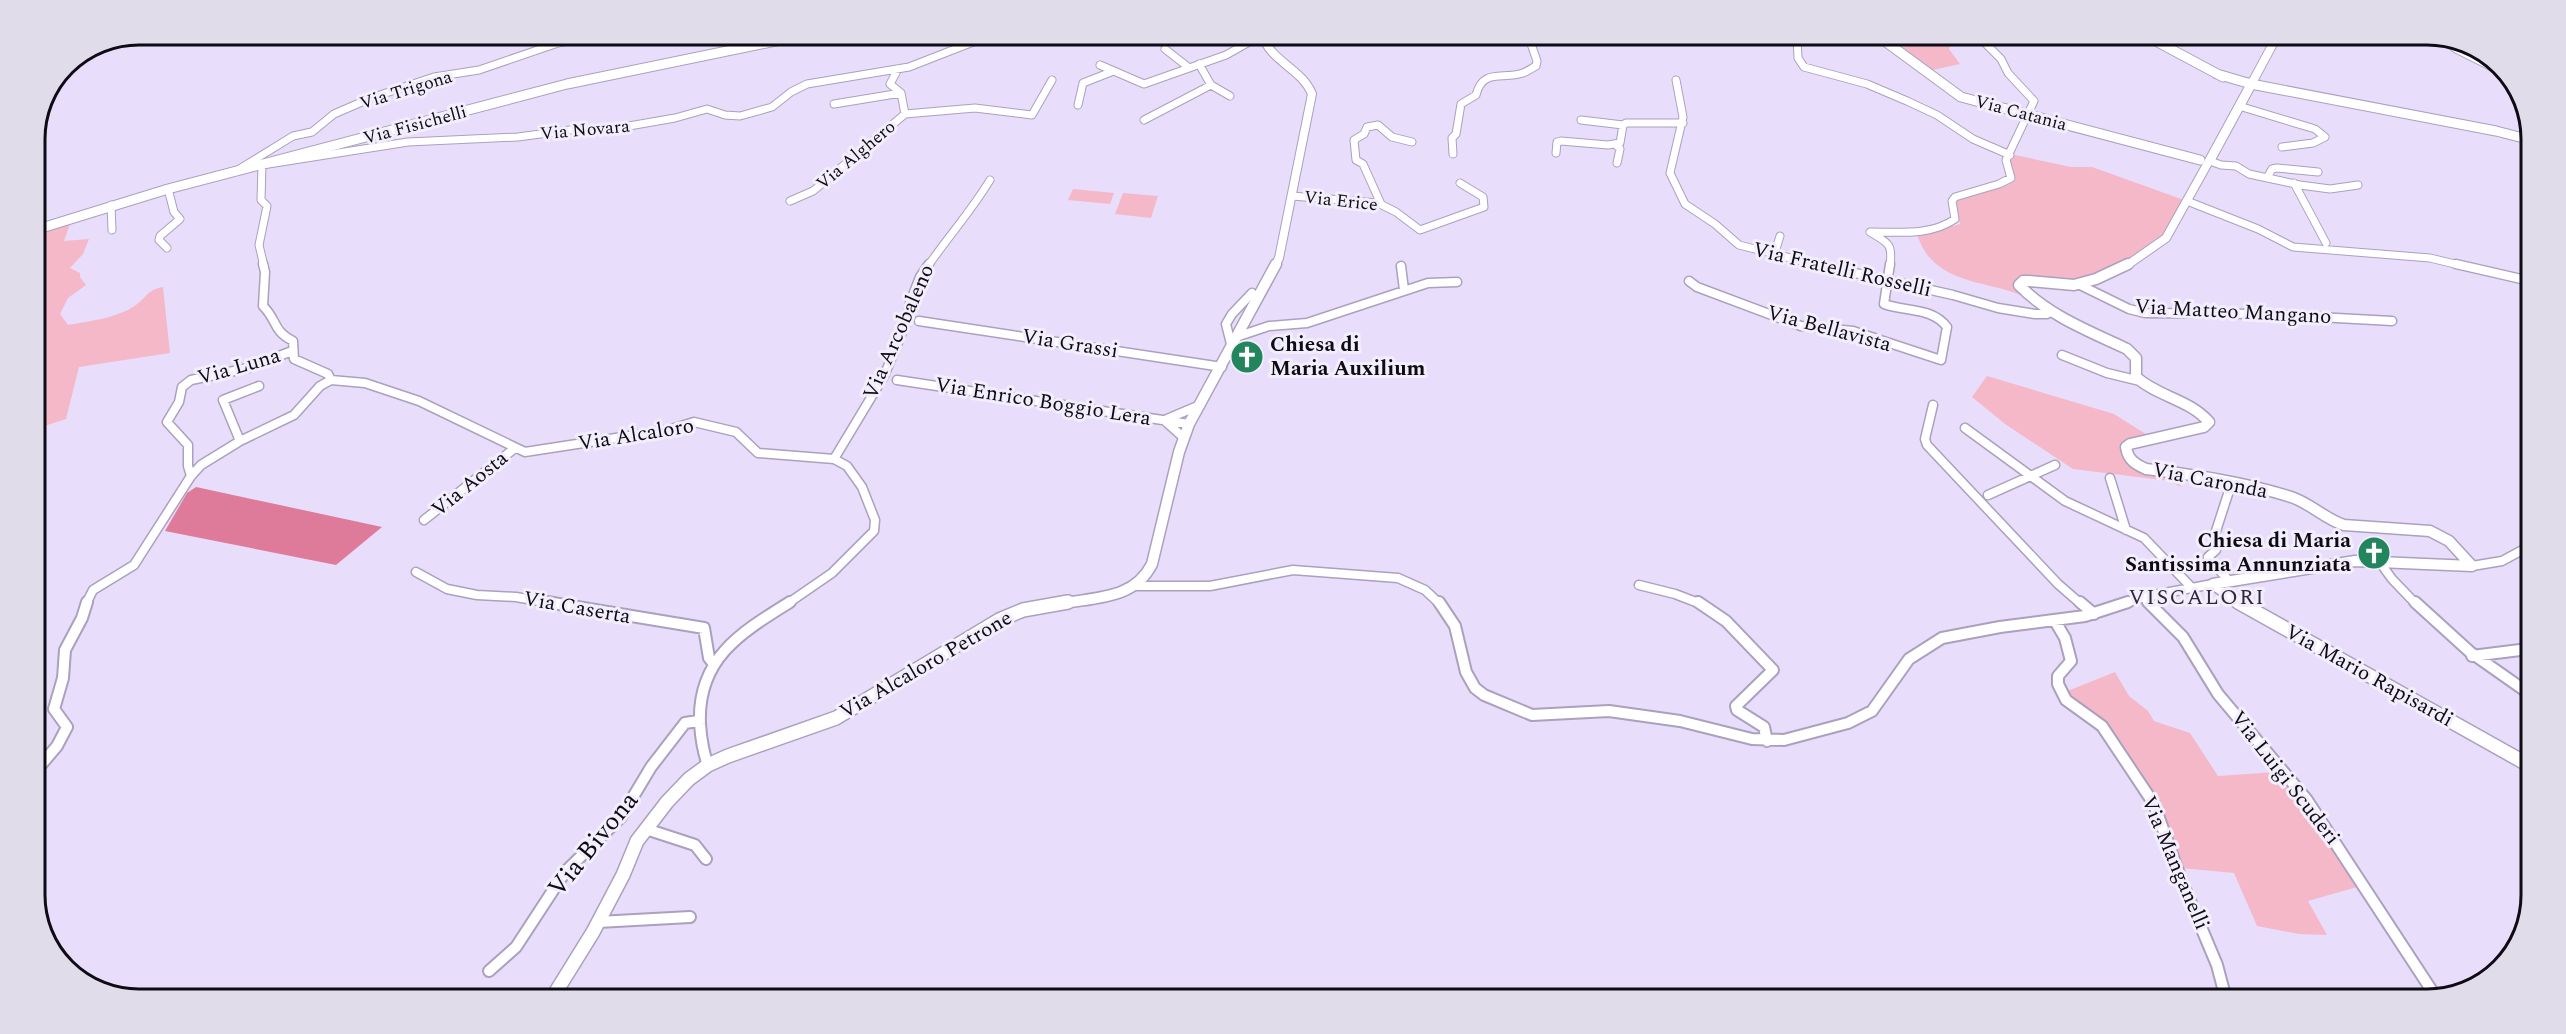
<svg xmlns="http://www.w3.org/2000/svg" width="2566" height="1034" viewBox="0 0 2566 1034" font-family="Spectral,serif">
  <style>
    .green { fill: #f4b8c9 }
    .forest { fill: #de7a9a }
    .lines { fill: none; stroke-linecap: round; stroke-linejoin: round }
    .minor-far2-casing { stroke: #aba0bd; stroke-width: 9 }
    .minor-far1-casing { stroke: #aba0bd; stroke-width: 11 }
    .minor-casing { stroke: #aba0bd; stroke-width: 14 }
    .tertiary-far2-casing { stroke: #aba0bd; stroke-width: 10 }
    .tertiary-far1-casing { stroke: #aba0bd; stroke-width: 13 }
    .tertiary-casing { stroke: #aba0bd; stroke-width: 16 }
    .secondary-casing { stroke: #aba0bd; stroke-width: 11 }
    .minor-far2 { stroke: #fff; stroke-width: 7 }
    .minor-far1 { stroke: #fff; stroke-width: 8 }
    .minor { stroke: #fff; stroke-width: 10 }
    .tertiary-far2 { stroke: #fff; stroke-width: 8 }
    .tertiary-far1 { stroke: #fff; stroke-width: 10 }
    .tertiary { stroke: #fff; stroke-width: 13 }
    .secondary { stroke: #fff; stroke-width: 9 }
    .labels { text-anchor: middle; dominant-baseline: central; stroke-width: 6; stroke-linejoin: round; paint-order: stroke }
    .far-street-label { font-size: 18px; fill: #0f0b15; stroke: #f3eefb }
    .street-label { font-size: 21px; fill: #0f0b15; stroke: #f3eefb }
    .poi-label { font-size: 21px; font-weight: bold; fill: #0f0b15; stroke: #f3eefb; text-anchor: start }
    .neighbourhood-label { font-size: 22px; letter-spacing: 1.5px; fill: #31273f; stroke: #f3eefb }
    .near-street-label { font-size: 26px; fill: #0f0b15; stroke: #f3eefb }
    .rim { fill: none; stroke: #0f0b15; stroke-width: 3 }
  </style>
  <rect width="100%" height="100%" fill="#e9ddfc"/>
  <!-- green -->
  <path class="green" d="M1910,39H1953L1949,49L1960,64L1928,71L1901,48L1912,45Z
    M2015,155L2071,167H2092L2184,200L2159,241L2105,273L2071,280L2017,279L2015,283L2029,299C1997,282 1955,286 1930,258C1923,251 1920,241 1916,233L1929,232L1960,224L1955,200L2013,177L2009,161Z
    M1073,189L1114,193L1110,204L1068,200Z
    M1123,193L1158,196L1151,218L1115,214Z
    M71,221L64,241L89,239L83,254L70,268L80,273V277L86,285L68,298L60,314L68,325C90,321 118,318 136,305C148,296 147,290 163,287L170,353L79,367L66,419L35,429V234Z
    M1987,376L2114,414L2149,436H2137L2122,446C2117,469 2160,472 2176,476L2181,487L2170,481L2073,469L2005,424L1972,397Z
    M2115,672L2129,696L2148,711L2154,721L2190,733L2218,776L2276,772C2306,808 2332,847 2357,887L2308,901L2327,935L2299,934L2257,926L2234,873L2181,868L2167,823L2156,799L2131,764L2109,726L2098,717L2081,707L2065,692Z"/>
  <!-- forest -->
  <path class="forest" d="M196,487L382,527L336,565L165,531L187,493Z"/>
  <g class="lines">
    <!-- minor-far2 casing -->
    <g class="minor-far2-casing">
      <path id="minor-far2" d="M1203,37L1257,40
        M1797,39L1798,58L1804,67L1867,84L1907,101L1937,115L1973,139L2010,155
        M2445,40L2456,49L2510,76
        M1165,49L1188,67
        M1199,64L1211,85L1230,96
        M1100,65L1144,84L1226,55L1258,37
        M1676,80L1683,117L1670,173L1685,204L1715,224L1739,245L1822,266
        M834,104L901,93
        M1078,105L1083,83L1111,72
        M2239,106L2315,129L2325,137L2313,143L2282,147
        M905,114L975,108L1032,115L1052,80
        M1144,120L1211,85
        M1581,120L1623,125
        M1616,145L1620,149L1617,163
        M1556,153L1557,142L1561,141L1608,145L1620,143L1623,125L1626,123H1683
        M1453,154L1452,138L1456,134L1461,104L1476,95C1483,68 1502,80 1523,73C1528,71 1532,68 1536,66L1537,61L1529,38
        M2210,161L2221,165L2236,166L2249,174L2300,185L2330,189L2358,185
        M241,168L293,136L312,132L334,114L371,98L434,77L479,70L555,44L588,36
        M2267,178L2272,169L2277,168L2318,172
        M2294,183L2326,243
        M1292,196L1378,203L1396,212L1420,230L1484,207L1483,197L1460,183
        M790,201L813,191L905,114L901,93L890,84L898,69
        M2187,201L2258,229L2293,247L2430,258L2463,266
        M1381,204L1363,164L1356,160L1354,140L1364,134L1367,127L1378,125L1392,137L1412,142
        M111,205L112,230
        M167,248L159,240L160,236L180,219L174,212L168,189
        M1774,255L1780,236
        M264,266L259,245L267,206L261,200L262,165L408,142L518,137L570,130H606L675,118L707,109L725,115L740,116L772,107L791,92L807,84L909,67L986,37
        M928,266C948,237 972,210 990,180
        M1890,266C1893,243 1888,243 1870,232C1898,232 1931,236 1955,219L1952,201L1955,197L1999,184L2011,178L2006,160L2034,101L2008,73L2001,59L1981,39"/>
    </g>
    <!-- minor-far1 casing -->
    <g class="minor-far1-casing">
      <path id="minor-far1" d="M263,264L265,272L263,306C278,321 272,330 293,341L294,359L328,374L331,380
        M1815,264L1953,295L1998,308L2035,314H2047L2051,311
        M2456,264L2530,281
        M1401,266L1404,290
        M1689,281L1697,287L1801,326L1853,331L1941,360L1947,327C1932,307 1906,312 1884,304L1890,264
        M2078,284L2129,309L2145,313L2262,314L2392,321
        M919,321L1222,367
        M1239,336L1269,326L1307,323L1428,283L1457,282
        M1232,348L1226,324L1232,314L1252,293
        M2062,355L2107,373L2140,381
        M897,380L1189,424
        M1933,405L1925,439L1927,445L2058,584L2081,604
        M1167,419L1200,405
        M1165,421L1184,438
        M1965,428L2065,501L2144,538L2192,588
        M240,441L223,400L259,386
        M834,459L884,376L906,323L910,303L920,277L929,264
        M191,476L188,466V445L167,422L179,402L182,387L191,380L248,368L292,351
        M2110,478L2126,530
        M2228,494L2215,534L2216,550L2208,557L2229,581
        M1988,495L2055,465
        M424,520L515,448
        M2379,561L2392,579L2416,604
        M2472,566L2502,561L2528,547
        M416,572L447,589L477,595L516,597L556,604
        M1639,585L1675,594L1701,604
        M1137,586H1210L1293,570L1398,578L1425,590L1440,604
        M2143,597L2150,604
        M86,604L93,590L134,565L191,476L201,465L240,441L294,415L320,386L331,380L365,383L419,401L525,452L668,430L694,422L736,432L758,453L834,459L847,466L862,487L875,520L874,531L832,573L787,604
        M2123,604L2143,597L2213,584"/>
    </g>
    <!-- minor casing -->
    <g class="minor-casing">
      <path id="minor" d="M547,602L704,628L709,658L713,663
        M1439,602L1455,626L1466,672L1475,688L1484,695L1532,715L1609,711L1680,721L1752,739L1784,740L1848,723L1872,711L1909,659L1942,638L2000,627L2085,616L2128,602
        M1698,602L1726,621L1773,670L1736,706L1737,710L1764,727L1767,741
        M2080,602L2094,614
        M2148,602L2183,637L2218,694L2307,800L2436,997
        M2415,602L2470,652L2527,692
        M2055,621L2065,638L2071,661L2058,676V684L2066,700L2102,726L2154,804L2182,882L2217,965L2226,999
        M2472,656L2528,649
        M708,765C703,752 701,738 700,724C697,659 740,633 790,602
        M35,772L57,746L67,727L54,709L63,678L65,650L82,618L87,602
        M646,829L695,845L706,859
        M598,922L690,917
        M489,971L516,947L565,872L621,817L651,767L685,723L698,721"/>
    </g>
    <!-- tertiary-far2 casing -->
    <g class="tertiary-far2-casing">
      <path id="tertiary-far2" d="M1263,37C1272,62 1302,69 1312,94L1279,258L1275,266
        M2253,81L2275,40
        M2126,266L2166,238L2209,161"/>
    </g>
    <!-- tertiary-far1 casing -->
    <g class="tertiary-far1-casing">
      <path id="tertiary-far1" d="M2128,264L2096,279L2074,285L2029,281H2023L2019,285C2049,316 2089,331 2127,349L2136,358V377C2158,397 2189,399 2209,422L2204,427L2130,444L2126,447C2128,460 2135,464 2146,469C2195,475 2244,482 2291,497C2310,503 2325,519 2344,525L2430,531L2449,541L2472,566
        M2213,584L2241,604
        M2213,584L2355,561L2472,566
        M1059,604C1095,597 1134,600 1152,564L1179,452L1189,424L1276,264"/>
    </g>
    <!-- tertiary casing -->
    <g class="tertiary-casing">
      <path id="tertiary" d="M2238,602L2527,764
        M554,995L593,932L623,875L637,841L667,802L689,779L708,765L728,756L836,718L999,620L1023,610L1068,602"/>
    </g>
    <!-- secondary casing -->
    <g class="secondary-casing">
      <path id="secondary" d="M1882,39L1961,97L2200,160
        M2152,39L2223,77
        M2217,74L2251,84L2496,131L2531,140
        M2210,160L2253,81
        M35,230L168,189L567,84L800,36"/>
    </g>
    <!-- minor-far2 -->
    <use href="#minor-far2" class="minor-far2"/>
    <!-- minor-far1 -->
    <use href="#minor-far1" class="minor-far1"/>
    <!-- minor -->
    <use href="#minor" class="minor"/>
    <!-- tertiary-far2 -->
    <use href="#tertiary-far2" class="tertiary-far2"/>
    <!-- tertiary-far1 -->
    <use href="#tertiary-far1" class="tertiary-far1"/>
    <!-- tertiary -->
    <use href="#tertiary" class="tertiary"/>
    <!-- secondary -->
    <use href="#secondary" class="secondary"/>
  </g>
  <!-- icons -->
  <defs>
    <g id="church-disc" transform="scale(1.725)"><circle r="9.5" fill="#22855e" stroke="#f3eefb"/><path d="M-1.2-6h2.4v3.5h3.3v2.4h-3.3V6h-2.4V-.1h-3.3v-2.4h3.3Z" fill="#fff"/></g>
  </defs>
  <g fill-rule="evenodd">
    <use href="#church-disc" x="1247" y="357"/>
    <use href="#church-disc" x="2374" y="553"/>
  </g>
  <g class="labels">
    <!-- far-street labels -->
    <g class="far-street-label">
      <text transform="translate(406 90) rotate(-17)">Via Trigona</text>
      <text transform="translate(2021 113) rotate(15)">Via Catania</text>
      <text transform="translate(415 125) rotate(-15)">Via Fisichelli</text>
      <text transform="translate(585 130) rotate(-5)">Via Novara</text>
      <text transform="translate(856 155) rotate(-40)">Via Alghero</text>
      <text transform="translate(1341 201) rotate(6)">Via Erice</text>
    </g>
    <!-- street labels -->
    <g class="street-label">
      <text transform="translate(1842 270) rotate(13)">Via Fratelli Rosselli</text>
      <text transform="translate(2233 312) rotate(3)">Via Matteo Mangano</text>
      <text transform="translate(1829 329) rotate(15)">Via Bellavista</text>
      <text transform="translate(899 332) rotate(-66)">Via Arcobaleno</text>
      <text transform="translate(1070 344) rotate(9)">Via Grassi</text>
      <text transform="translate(239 367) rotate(-16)">Via Luna</text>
      <text transform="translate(1043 402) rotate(9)">Via Enrico Boggio Lera</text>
      <text transform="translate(636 435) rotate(-9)">Via Alcaloro</text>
      <text transform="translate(2210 481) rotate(11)">Via Caronda</text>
      <text transform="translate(470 484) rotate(-39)">Via Aosta</text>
      <text transform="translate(577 608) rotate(10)">Via Caserta</text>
      <text transform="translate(926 665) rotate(-30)">Via Alcaloro Petrone</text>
      <text transform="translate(2369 676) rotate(29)">Via Mario Rapisardi</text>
      <text transform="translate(2285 778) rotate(52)">Via Luigi Scuderi</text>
      <text transform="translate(2175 863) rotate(67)">Via Manganelli</text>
    </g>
    <!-- poi labels -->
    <g class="poi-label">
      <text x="1270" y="345">Chiesa di<tspan x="1270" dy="24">Maria Auxilium</tspan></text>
      <text x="2351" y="541" text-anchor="end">Chiesa di Maria<tspan x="2351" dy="24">Santissima Annunziata</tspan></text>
    </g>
    <!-- neighbourhood labels -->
    <g class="neighbourhood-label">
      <text x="2197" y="597">VISCALORI</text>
    </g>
    <!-- near-street labels -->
    <g class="near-street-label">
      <text transform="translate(593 844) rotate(-51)">Via Bivona</text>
    </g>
  </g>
  <!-- crop -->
  <path d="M0 0H2566V1034H0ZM139 45H2427A94 94 0 0 1 2521 139V895A94 94 0 0 1 2427 989H139A94 94 0 0 1 45 895V139A94 94 0 0 1 139 45Z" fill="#e1dce9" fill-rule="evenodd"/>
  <path class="rim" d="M139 45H2427A94 94 0 0 1 2521 139V895A94 94 0 0 1 2427 989H139A94 94 0 0 1 45 895V139A94 94 0 0 1 139 45Z"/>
</svg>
